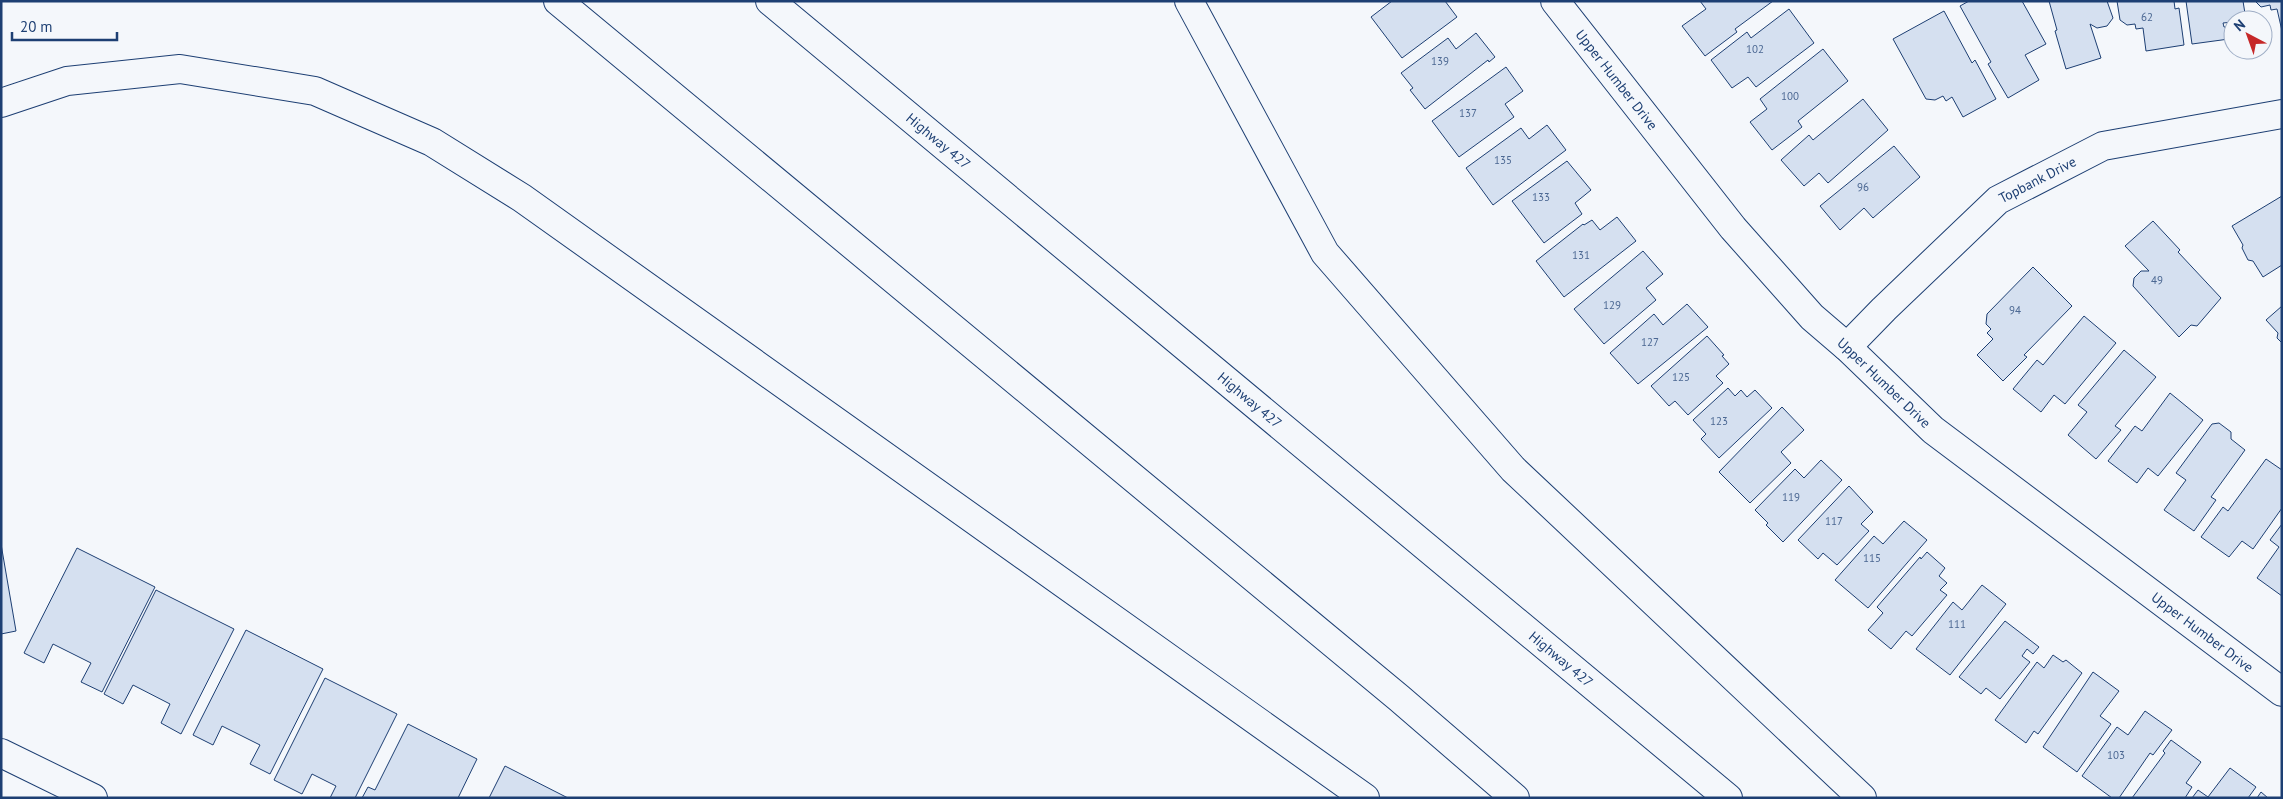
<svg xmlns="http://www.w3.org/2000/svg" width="2283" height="799" viewBox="0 0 2283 799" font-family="'PT Sans',sans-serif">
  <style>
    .building { fill: #d5e0f0; stroke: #1d3f73 }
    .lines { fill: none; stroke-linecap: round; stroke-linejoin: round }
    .minor-casing { stroke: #1d3f73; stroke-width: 30 }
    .highway-casing { stroke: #1d3f73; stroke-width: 30 }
    .minor { stroke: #f4f7fb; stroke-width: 28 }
    .highway { stroke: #f4f7fb; stroke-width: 28 }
    .labels { text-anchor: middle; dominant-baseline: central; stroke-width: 4; stroke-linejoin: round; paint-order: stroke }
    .number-label { font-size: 11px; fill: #4b6792 }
    .street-label { font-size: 14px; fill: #1d3f73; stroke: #f4f7fb }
  </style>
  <rect width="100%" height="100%" fill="#f4f7fb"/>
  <!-- building -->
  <path class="building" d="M1392,1H1445L1457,17L1402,58L1371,17Z
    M1700,1H1773L1735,29L1737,32L1705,56L1682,26L1706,9Z
    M1969,1H2022L2046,44L2025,55L2039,80L2008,98L1988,64L1991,62L1960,6Z
    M2049,1H2107L2113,18L2107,26L2097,28L2090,24L2101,58L2066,69L2055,31L2057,30Z
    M2117,1H2174L2175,9L2179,8L2184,45L2146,51L2143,28L2136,29L2135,24L2127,25L2120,20Z
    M2186,1H2243L2246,20H2233V22L2223,23L2224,27H2227L2229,39L2192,44Z
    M2282,1V31L2277,9L2271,10L2270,5L2261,7L2255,1Z
    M1789,9L1814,43L1756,87L1748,77L1732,88L1711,60L1747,32L1751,38Z
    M1944,11L1972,63L1975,60L1996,99L1963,117L1952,97L1946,101L1943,96L1935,100L1926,99L1893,39Z
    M1476,33L1495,57L1489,62L1488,60L1425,109L1410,90L1413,88L1401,73L1448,38L1456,49Z
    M1823,49L1848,81L1798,121L1802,127L1772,150L1750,122L1767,109L1760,99Z
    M1506,67L1523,91L1505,104L1514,117L1459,157L1432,121Z
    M1863,99L1888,130L1828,183L1819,173L1804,186L1781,160L1809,135L1813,140Z
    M1547,125L1566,150L1493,205L1466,168L1521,128L1529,139Z
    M1894,146L1920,177L1873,218L1864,208L1840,230L1820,206Z
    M1567,161L1591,190L1575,203L1582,214L1544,243L1512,201Z
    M2282,196V265L2263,277L2253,261L2248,260L2242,248L2243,245L2232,226Z
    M1617,217L1636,241L1564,297L1536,261L1583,224L1584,225L1592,220L1600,230Z
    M2153,221L2180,250L2178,252L2221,298L2197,326L2191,325L2179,337L2133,286L2134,278L2141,271H2149L2125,246Z
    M1643,251L1663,274L1646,288L1656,300L1604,344L1574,309Z
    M2033,267L2072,306L2024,355L2027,357L2003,381L1977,355L1993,339L1987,333L1991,329L1986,324L1987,314Z
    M1687,304L1708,327L1638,384L1610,353L1654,314L1663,325Z
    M2282,306V343L2277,338L2278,333L2266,320Z
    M2084,316L2116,343L2065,404L2054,395L2041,412L2013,389L2037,360L2043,365Z
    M1707,336L1724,355L1722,356L1729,364L1716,376L1723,383L1688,415L1675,401L1669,406L1651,386Z
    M2124,350L2156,377L2115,426L2121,430L2096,459L2068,435L2087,412L2078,405Z
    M1728,388L1735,396L1741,390L1747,397L1755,390L1772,408L1719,458L1701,439L1706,434L1693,420Z
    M2170,393L2203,420L2158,476L2148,468L2137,483L2108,461L2135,426L2142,431Z
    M1782,407L1804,430L1781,452L1791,463L1750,503L1719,472Z
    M2219,423L2231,432V439L2245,450L2211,497L2216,500L2194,531L2164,510L2186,480L2176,473L2212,424Z
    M2266,459L2282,470V508L2253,549L2242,541L2229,557L2201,537L2223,507L2228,511Z
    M1821,460L1842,480L1783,542L1766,525L1768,523L1755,510L1795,469L1804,478Z
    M1849,486L1873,512L1861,524L1869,531L1837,565L1823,553L1818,559L1798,540Z
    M1904,521L1927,540L1868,608L1835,580L1874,536L1883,544Z
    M2282,524V596L2257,578L2279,547L2270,540Z
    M1,544L16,631L1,634Z
    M77,548L155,587L102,692L81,682L91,663L53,644L44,663L24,653Z
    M1927,552L1945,568L1939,576L1947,583L1940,590L1947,595L1912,636L1906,631L1891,649L1868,630L1883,613L1877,607L1920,557L1921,559Z
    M1982,585L2006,604L1950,675L1916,649L1953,602L1962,610Z
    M156,590L234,629L181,734L161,723L170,704L133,685L123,704L104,694Z
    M2005,621L2039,647L2033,654L2027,649L2022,656L2030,662L2000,699L1986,688L1981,694L1959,677Z
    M246,630L323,669L270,774L250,764L260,745L222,726L213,745L193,735Z
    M2053,655L2063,662L2066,660L2082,673L2038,734L2034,731L2026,743L1995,720L2037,662L2044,668Z
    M2093,672L2119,691L2100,716L2111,724L2077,772L2043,747Z
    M325,678L397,714L355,798H330L336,786L312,774L302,794L274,780Z
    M2145,711L2172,730L2153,755L2150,753L2119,798H2112L2082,776L2117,727L2128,735Z
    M408,724L477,759L458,798H362L368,787L375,790Z
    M2171,740L2201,762L2186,783L2192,787L2185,798H2132L2165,753L2163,751Z
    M505,766L568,798H489Z
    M2230,768L2256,787L2248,798H2192L2198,790L2208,797Z
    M2261,792L2268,798H2257Z"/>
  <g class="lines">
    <!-- minor casing -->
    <g class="minor-casing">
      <g id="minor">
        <path id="s1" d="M1555,1L1733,228L1812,317L1847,347L1933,430L2282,692"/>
        <path id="s2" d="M1847,347L1884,309L1998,200L2103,146L2282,114"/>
        <path d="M1,753L93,798"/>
      </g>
    </g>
    <!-- highway casing -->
    <g class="highway-casing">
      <g id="highway">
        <path d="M558,1L1399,698L1515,798"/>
        <path id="s3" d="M770,1L1728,798"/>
        <path d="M1189,1L1325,253L1513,469L1862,798"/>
        <path d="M1,103L67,81L180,69L315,91L432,142L522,198L1365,798"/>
      </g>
    </g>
    <!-- minor -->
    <use href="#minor" class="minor"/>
    <!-- highway -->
    <use href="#highway" class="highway"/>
  </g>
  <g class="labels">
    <!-- number labels -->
    <g class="number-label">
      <text x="2147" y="17">62</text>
      <text x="1755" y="49">102</text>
      <text x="1440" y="61">139</text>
      <text x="1790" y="96">100</text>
      <text x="1468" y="113">137</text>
      <text x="1503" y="160">135</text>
      <text x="1863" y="187">96</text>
      <text x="1541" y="197">133</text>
      <text x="1581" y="255">131</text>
      <text x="2157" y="280">49</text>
      <text x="1612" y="305">129</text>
      <text x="2015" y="310">94</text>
      <text x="1650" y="342">127</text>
      <text x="1681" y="377">125</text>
      <text x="1719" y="421">123</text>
      <text x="1791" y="497">119</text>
      <text x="1834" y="521">117</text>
      <text x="1872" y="558">115</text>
      <text x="1957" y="624">111</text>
      <text x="2116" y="755">103</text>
    </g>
    <!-- street labels -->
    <g class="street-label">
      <text stroke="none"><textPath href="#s1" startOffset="100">Upper Humber Drive</textPath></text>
      <text stroke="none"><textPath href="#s3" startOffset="219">Highway 427</textPath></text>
      <text stroke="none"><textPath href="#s2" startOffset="255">Topbank Drive</textPath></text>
      <text stroke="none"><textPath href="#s1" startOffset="505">Upper Humber Drive</textPath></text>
      <text stroke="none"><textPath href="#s3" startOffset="624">Highway 427</textPath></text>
      <text stroke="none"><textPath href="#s1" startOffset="910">Upper Humber Drive</textPath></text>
      <text stroke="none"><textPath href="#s3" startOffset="1029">Highway 427</textPath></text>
    </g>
  </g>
  <!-- border -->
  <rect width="2283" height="799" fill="none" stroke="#1d3f73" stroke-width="5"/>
  <!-- north arrow -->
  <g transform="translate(2248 35) rotate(319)"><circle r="24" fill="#f4f7fb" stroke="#9eadc5"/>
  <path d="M0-4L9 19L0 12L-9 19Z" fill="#c62828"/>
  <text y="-8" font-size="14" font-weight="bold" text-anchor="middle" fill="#1d3f73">N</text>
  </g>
  <!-- scale -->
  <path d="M12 32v8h105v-8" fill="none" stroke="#1d3f73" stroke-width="2.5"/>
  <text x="20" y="32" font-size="15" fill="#1d3f73" stroke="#f4f7fb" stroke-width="4" paint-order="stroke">20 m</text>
</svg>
